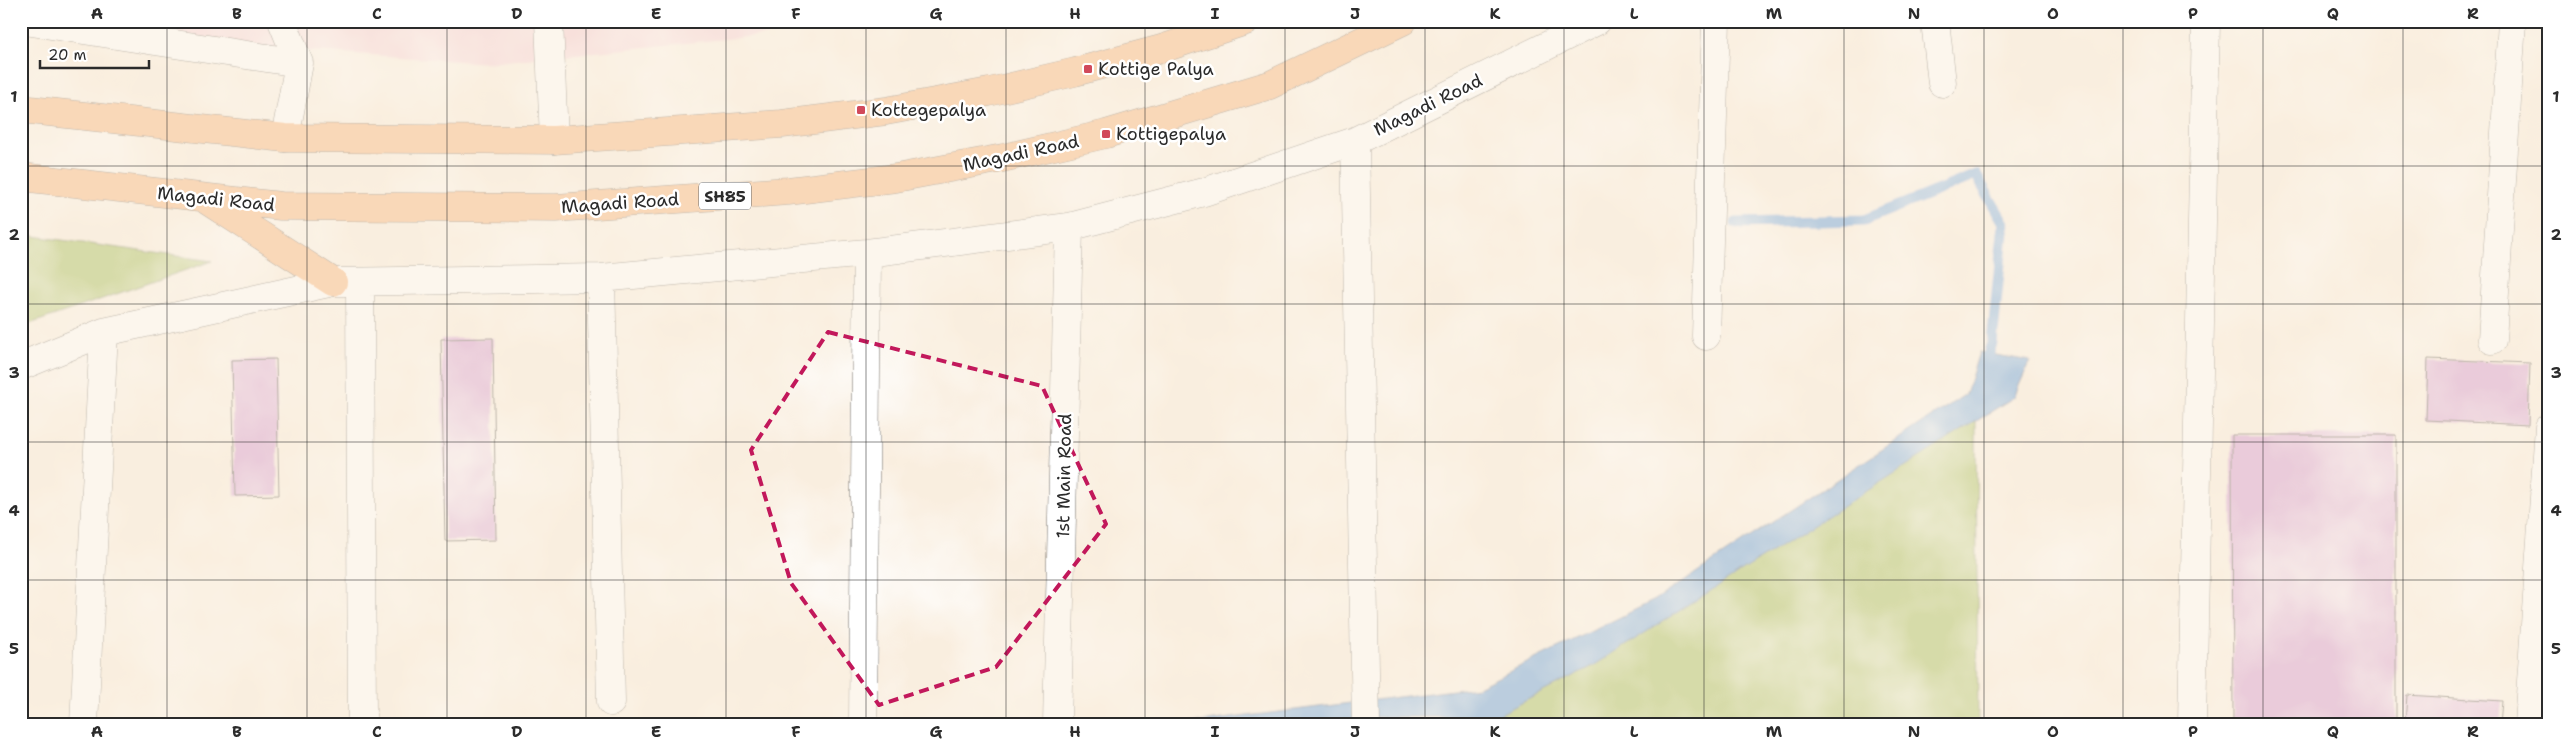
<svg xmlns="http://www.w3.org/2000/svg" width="2570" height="745" viewBox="0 0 2570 745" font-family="'Shantell Sans',sans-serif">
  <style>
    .built { fill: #f6cfd7 }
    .green { fill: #acc368; stroke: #6c774a }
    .water { fill: #70a5dd; stroke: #4e6884 }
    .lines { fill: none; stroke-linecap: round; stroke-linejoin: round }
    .stream { stroke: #70a5dd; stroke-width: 11 }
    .building { fill: #d7a0d4 }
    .minor-casing { stroke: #736f6a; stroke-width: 29 }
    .major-casing { stroke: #736f6a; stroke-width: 29 }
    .minor { stroke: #fff; stroke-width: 28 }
    .major { stroke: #f9bc8a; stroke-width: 28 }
    .marked { fill: none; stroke: #c2185b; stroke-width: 4; stroke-dasharray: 10 6; stroke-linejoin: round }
    .grid { fill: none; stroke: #2b2b2b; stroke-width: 1; stroke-opacity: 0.55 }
    .poi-dot { fill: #d1495b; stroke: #fff; stroke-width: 2 }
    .labels { text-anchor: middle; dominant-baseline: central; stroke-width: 5; stroke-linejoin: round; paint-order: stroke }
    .shield { fill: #fff; stroke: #6b6b6b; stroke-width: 1 }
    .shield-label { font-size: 16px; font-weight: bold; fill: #2b2b2b }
    .poi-label { font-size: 18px; fill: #2b2b2b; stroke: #fff; text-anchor: start }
    .street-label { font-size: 18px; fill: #2b2b2b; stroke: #fff }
    .neatline { fill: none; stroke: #2b2b2b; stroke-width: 2 }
    .grid-label { font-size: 16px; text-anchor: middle; font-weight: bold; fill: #2b2b2b }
  </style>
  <rect width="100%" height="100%" fill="#fff"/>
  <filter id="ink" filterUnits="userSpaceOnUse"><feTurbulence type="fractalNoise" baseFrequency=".02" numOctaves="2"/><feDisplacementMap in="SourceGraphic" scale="10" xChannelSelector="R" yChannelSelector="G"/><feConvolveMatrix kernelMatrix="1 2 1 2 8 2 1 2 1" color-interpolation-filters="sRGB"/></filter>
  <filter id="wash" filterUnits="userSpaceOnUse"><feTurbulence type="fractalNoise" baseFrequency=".0096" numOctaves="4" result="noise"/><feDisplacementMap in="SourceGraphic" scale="20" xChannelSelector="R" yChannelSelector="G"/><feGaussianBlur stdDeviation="1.12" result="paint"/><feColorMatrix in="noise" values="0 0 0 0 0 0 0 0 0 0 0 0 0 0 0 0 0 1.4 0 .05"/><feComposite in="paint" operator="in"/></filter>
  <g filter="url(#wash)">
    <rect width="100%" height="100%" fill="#f9eedf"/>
    <!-- built -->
    <path class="built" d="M93,21H905L487,63L268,48Z"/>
    <!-- green -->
    <path class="green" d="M21,235H26L212,261L21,327Z
      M1976,421L1978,724H1494V717L1593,666Z"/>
    <!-- water -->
    <path class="water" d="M1979,352L2030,361L2014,397L1593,666L1494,717H1373L1342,724H1183L1478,687L1655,600L1966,394Z"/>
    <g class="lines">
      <!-- stream -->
      <path class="stream" d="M1736,223L1864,220L1976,175L2004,223L1992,343L1984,367"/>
    </g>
    <g id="blocks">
      <!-- building -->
      <path class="building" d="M493,338L496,540L445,541L441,339Z
        M276,359L279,495L235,496L232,360Z
        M2428,359L2530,363L2528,425L2426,420Z
        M2232,435H2396V724H2233Z
        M2407,695L2502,701L2500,724H2405Z
        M112,720L181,722V724H112Z"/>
    </g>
  </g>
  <g filter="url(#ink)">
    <use href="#blocks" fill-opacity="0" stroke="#736f6a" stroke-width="1"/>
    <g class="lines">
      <!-- minor casing -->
      <g class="minor-casing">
        <path id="minor" d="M25,21L299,63
          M282,21L299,63L285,138
          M549,21L554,140
          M1935,21L1942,83
          M1355,141L1366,724
          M601,278L611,702
          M360,283L362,724
          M1706,336L1716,21
          M2492,340L2512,21
          M21,366L104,332L333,282L601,278L867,253L1069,227L1204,192L1355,141L1597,21
          M84,724L104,332
          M863,724L867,253
          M1057,724L1069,227
          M2192,724L2206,21
          M2528,724L2549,427"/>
      </g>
      <!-- major casing -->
      <g class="major-casing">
        <path id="major" d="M21,109L285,138L554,140L782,124L886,111L989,92L1075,72L1161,49L1246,21
          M21,177L281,206L556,208L788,191L896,178L1003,158L1106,134L1270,85L1403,21
          M208,201L333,282"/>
      </g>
      <!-- minor -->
      <use href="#minor" class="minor"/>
      <!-- major -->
      <use href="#major" class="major"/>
    </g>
  </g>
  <!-- marked area -->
  <path d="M0 0H2570V745H0ZM828,332L1042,386L1106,524L996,667L879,705L791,583L751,450Z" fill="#f9eedf" fill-opacity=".55" fill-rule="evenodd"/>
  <path class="marked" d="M828,332L1042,386L1106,524L996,667L879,705L791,583L751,450Z"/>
  <!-- grid -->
  <path class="grid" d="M167,21V724M307,21V724M447,21V724M586,21V724M726,21V724M866,21V724M1006,21V724M1145,21V724M1285,21V724M1425,21V724M1564,21V724M1704,21V724M1844,21V724M1984,21V724M2123,21V724M2263,21V724M2403,21V724M21,166H2549M21,304H2549M21,442H2549M21,580H2549"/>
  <!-- markers -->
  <g class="poi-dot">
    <rect x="1083" y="64" width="10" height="10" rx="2.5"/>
    <rect x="856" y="105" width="10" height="10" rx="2.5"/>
    <rect x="1101" y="129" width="10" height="10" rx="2.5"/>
  </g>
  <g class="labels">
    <!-- shield labels -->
    <rect class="shield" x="699" y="182.5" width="52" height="27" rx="4"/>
    <g class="shield-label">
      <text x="725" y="196">SH85</text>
    </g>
    <!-- poi labels -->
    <g class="poi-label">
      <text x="1098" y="69">Kottige Palya</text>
      <text x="871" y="110">Kottegepalya</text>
      <text x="1116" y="134">Kottigepalya</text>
    </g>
    <!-- street labels -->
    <g class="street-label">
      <text transform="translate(1428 105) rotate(-26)">Magadi Road</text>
      <text transform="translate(1021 153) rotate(-12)">Magadi Road</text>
      <text transform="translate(216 199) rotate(6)">Magadi Road</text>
      <text transform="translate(620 203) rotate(-4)">Magadi Road</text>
      <text transform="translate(1064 476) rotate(-89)">1st Main Road</text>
    </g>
  </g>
  <!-- margin -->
  <rect width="2570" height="745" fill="none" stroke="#fff" stroke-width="55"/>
  <!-- scale -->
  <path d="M40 60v8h109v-8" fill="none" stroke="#2b2b2b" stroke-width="2.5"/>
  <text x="48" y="60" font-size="15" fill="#2b2b2b" stroke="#ffffff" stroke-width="4" paint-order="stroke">20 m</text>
  <rect x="28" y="28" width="2514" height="690" class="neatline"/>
  <g class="grid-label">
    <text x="97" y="19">A</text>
    <text x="237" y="19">B</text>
    <text x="377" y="19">C</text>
    <text x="517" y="19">D</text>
    <text x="656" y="19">E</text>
    <text x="796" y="19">F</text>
    <text x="936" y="19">G</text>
    <text x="1075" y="19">H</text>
    <text x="1215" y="19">I</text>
    <text x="1355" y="19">J</text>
    <text x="1495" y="19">K</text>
    <text x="1634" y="19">L</text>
    <text x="1774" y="19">M</text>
    <text x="1914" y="19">N</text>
    <text x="2053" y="19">O</text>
    <text x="2193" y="19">P</text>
    <text x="2333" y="19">Q</text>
    <text x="2473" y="19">R</text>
    <text x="14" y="102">1</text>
    <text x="2556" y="102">1</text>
    <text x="14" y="240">2</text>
    <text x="2556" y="240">2</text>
    <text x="14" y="378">3</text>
    <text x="2556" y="378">3</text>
    <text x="14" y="516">4</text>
    <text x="2556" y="516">4</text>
    <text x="14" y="654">5</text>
    <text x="2556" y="654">5</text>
    <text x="97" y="737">A</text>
    <text x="237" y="737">B</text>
    <text x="377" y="737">C</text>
    <text x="517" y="737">D</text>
    <text x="656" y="737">E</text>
    <text x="796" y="737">F</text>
    <text x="936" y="737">G</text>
    <text x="1075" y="737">H</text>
    <text x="1215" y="737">I</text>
    <text x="1355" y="737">J</text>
    <text x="1495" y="737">K</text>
    <text x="1634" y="737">L</text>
    <text x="1774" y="737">M</text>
    <text x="1914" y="737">N</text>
    <text x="2053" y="737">O</text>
    <text x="2193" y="737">P</text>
    <text x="2333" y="737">Q</text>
    <text x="2473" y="737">R</text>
  </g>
</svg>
